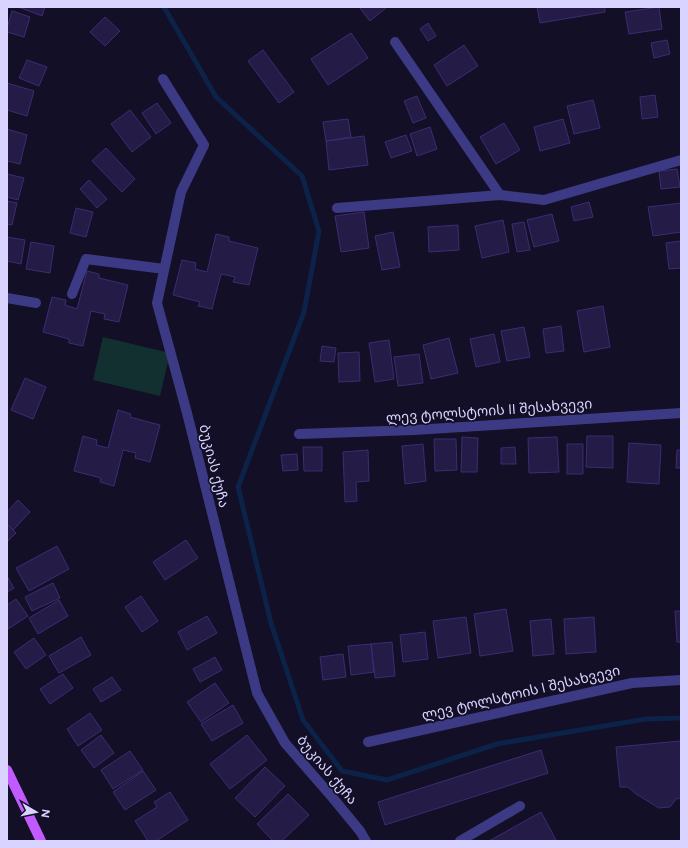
<svg xmlns="http://www.w3.org/2000/svg" width="688" height="848" font-family="Figtree,'Noto Sans Georgian',sans-serif">
  <rect width="100%" height="100%" fill="#130f26"/>
  <!-- green -->
  <path fill="#12302f" d="M103,337l67,16 -10,43 -67,-16z"/>
  <g fill="none" stroke-linecap="round" stroke-linejoin="round">
    <!-- stream -->
    <path stroke="#0c2248" stroke-width="5" d="M164,7l52,90 86,79 17,55 -15,81 -66,175 33,136 32,97 39,51 45,9 110,-36 149,-25 35,-1"/>
  </g>
  <!-- building -->
  <path fill="#241b47" stroke="#3b2d73" d="M18,7h27l-3,9z
    M359,7h28l-17,14z
    M537,7h68v5l-65,11z
    M659,7l3,22 -33,5 -4,-22z
    M12,11l18,6 -6,20 -17,-5v-4z
    M105,17l15,14 -15,15 -15,-14z
    M428,23l8,13 -8,5 -8,-12z
    M351,33l17,25 -40,27 -17,-26z
    M667,40l3,14 -16,4 -3,-15z
    M464,45l14,21 -31,20 -13,-21z
    M263,50l31,42 -15,11 -31,-42z
    M27,60l20,7 -8,19 -20,-8z
    M7,83l27,8 -7,25 -20,-6z
    M655,95l3,22 -16,2 -2,-22z
    M417,96l9,22 -13,5 -9,-22z
    M593,100l7,28 -26,6 -7,-28z
    M157,103l14,20 -15,11 -14,-21z
    M130,110l21,27 -19,15 -21,-28z
    M348,119l3,18 -25,4 -3,-19z
    M563,119l7,24 -30,8 -6,-24z
    M504,123l16,27 -24,14 -16,-27z
    M430,127l7,22 -20,7 -7,-22z
    M7,129l20,6 -7,29 -13,-3z
    M406,135l6,16 -21,7 -6,-16z
    M364,136l4,29 -39,5 -3,-29z
    M106,148l29,31 -13,13 -30,-31z
    M677,169l3,18 -19,2 -2,-18z
    M7,174l17,4 -6,22 -11,-3z
    M89,180l18,19 -10,9 -17,-19z
    M7,201l10,2 -5,22 -5,-1z
    M589,202l4,15 -19,4 -3,-14z
    M681,203v29l-28,4 -5,-29z
    M76,208l17,4 -7,25 -16,-4z
    M364,212l5,36 -28,4 -6,-36z
    M552,214l7,27 -25,6 -7,-27z
    M503,220l6,32 -27,6 -7,-32z
    M524,222l6,28 -13,2 -5,-28z
    M458,225l1,25 -30,2 -1,-25z
    M393,232l7,35 -18,3 -7,-34z
    M216,234l13,3v4l29,7 -9,37 -16,-3 2,-5 -14,-3 -9,35 -14,-3 2,-4 -27,-7 9,-35 14,3 -1,6 12,3z
    M7,237l18,3 -4,24 -14,-3z
    M681,241v27l-12,1 -3,-26z
    M31,242l23,4 -4,27 -24,-4z
    M87,271l12,3v4l29,7 -9,37 -15,-3 1,-5 -14,-3 -8,35 -14,-3v-4l-26,-7 9,-35 14,3 -1,5 12,4z
    M603,306l7,41 -26,5 -7,-41z
    M561,326l3,25 -18,2 -3,-24z
    M524,327l6,30 -23,4 -6,-30z
    M494,334l6,28 -24,5 -6,-28z
    M449,338l9,35 -27,6 -8,-34z
    M389,340l5,39 -19,3 -6,-39z
    M322,346l14,2 -2,14 -14,-1z
    M359,352l1,29 -21,1 -1,-29z
    M419,354l4,29 -25,3 -4,-29z
    M25,378l21,9 -13,32 -22,-9z
    M118,410l13,4 -1,3 30,8 -10,37 -15,-4 1,-5 -13,-3 -9,36 -14,-4 1,-4 -27,-7 9,-35 14,4 -1,5 12,3z
    M587,436h26v32l-27,-1z
    M462,437l16,1 -1,34h-16z
    M557,437l2,35 -30,1 -1,-35z
    M434,439h22l1,31 -22,1z
    M629,443l32,2 -2,39 -32,-2z
    M423,444l3,37 -21,3 -3,-38z
    M567,444h16v30h-16z
    M303,447h19v24h-18z
    M515,447l1,17h-15v-16z
    M368,450l1,31 -13,1 1,19 -12,1 -2,-50z
    M677,450h4v18h-5z
    M297,454l1,16 -15,1 -2,-16z
    M18,500l12,12 -17,18 -6,-6v-12z
    M7,524l9,9 -9,9z
    M186,540l12,18 -33,22 -12,-18z
    M57,546l12,23 -40,22 -13,-23z
    M7,576l7,12 -7,4z
    M53,583l7,15 -28,13 -7,-14z
    M141,596l17,25 -16,11 -17,-25z
    M16,599l12,17 -20,13 -1,-24z
    M59,600l9,16 -30,18 -9,-16z
    M506,609l7,42 -33,5 -6,-42z
    M675,611h6v31h-4z
    M207,616l10,17 -30,17 -9,-18z
    M466,617l5,36 -33,5 -5,-37z
    M594,617l2,35 -30,2 -2,-35z
    M551,619l3,35 -21,2 -3,-35z
    M425,632l3,27 -25,3 -3,-27z
    M81,637l10,18 -32,18 -10,-17z
    M34,638l12,17 -20,14 -12,-17z
    M392,642l3,34 -20,2 -4,-34z
    M371,644l3,28 -23,3 -3,-29z
    M343,654l3,23 -23,3 -3,-23z
    M215,657l7,13 -22,12 -7,-13z
    M63,674l10,14 -23,16 -10,-15z
    M112,677l9,13 -20,12 -8,-13z
    M215,683l14,20 -28,19 -14,-20z
    M233,705l10,18 -31,18 -11,-17z
    M90,713l12,17 -24,16 -11,-17z
    M101,735l13,18 -20,15 -13,-18z
    M247,735l20,25 -37,29 -20,-25z
    M681,741v58l-4,-1 -7,9 -11,1 -23,-14 -8,-7h-8l-4,-40z
    M541,750l7,23 -163,52 -7,-23z
    M130,751l13,19 -30,19 -12,-19z
    M265,767l20,19 -30,31 -20,-19z
    M143,771l13,19 -31,20 -12,-18z
    M170,792l18,28 -32,21h-8l-13,-20 22,-14 -3,-5z
    M288,794l21,21 -27,26h-9l-16,-17z
    M541,812l15,28 -1,1h-66z"/>
  <g fill="none" stroke-linecap="round" stroke-linejoin="round">
    <!-- minor -->
    <path stroke="#3d3a85" stroke-width="10" d="M395,42l105,153
      M163,79l41,66 -23,47 -24,111 30,110 70,280 28,50 47,54 28,34 6,10
      M337,208l163,-13 44,5 137,-40
      M72,294l14,-35 78,10
      M7,298l29,5
      M299,434l115,-4 267,-17
      M368,742l264,-59 49,-3
      M460,841l60,-35"/>
    <!-- major -->
    <path stroke="#c25bff" stroke-width="10" d="M7,770l34,71"/>
  </g>
  <g text-anchor="middle" dominant-baseline="central" stroke-width="3.5" stroke-linejoin="round" paint-order="stroke">
    <!-- street labels -->
    <g font-size="14" fill="#d9d4ff" stroke="#130f26">
      <text transform="translate(489 411) rotate(-4)">ლევ ტოლსტოის II შესახვევი</text>
      <text transform="translate(214 466) rotate(76)">ბუკიას ქუჩა</text>
      <text transform="translate(521 693) rotate(-13)">ლევ ტოლსტოის I შესახვევი</text>
      <text transform="translate(327 770) rotate(50)">ბუკიას ქუჩა</text>
    </g>
  </g>
  <!-- border -->
  <rect width="688" height="848" fill="none" stroke="#d9d4ff" stroke-width="16"/>
  <!-- north arrow -->
  <g transform="translate(36 812) rotate(99)" stroke="#130f26" stroke-width="3" paint-order="stroke">
  <path d="M0-3L7 15L0 10L-7 15Z" fill="#d9d4ff"/>
  <text y="-6" font-size="11" font-weight="bold" text-anchor="middle" fill="#d9d4ff">N</text>
  </g>
</svg>
